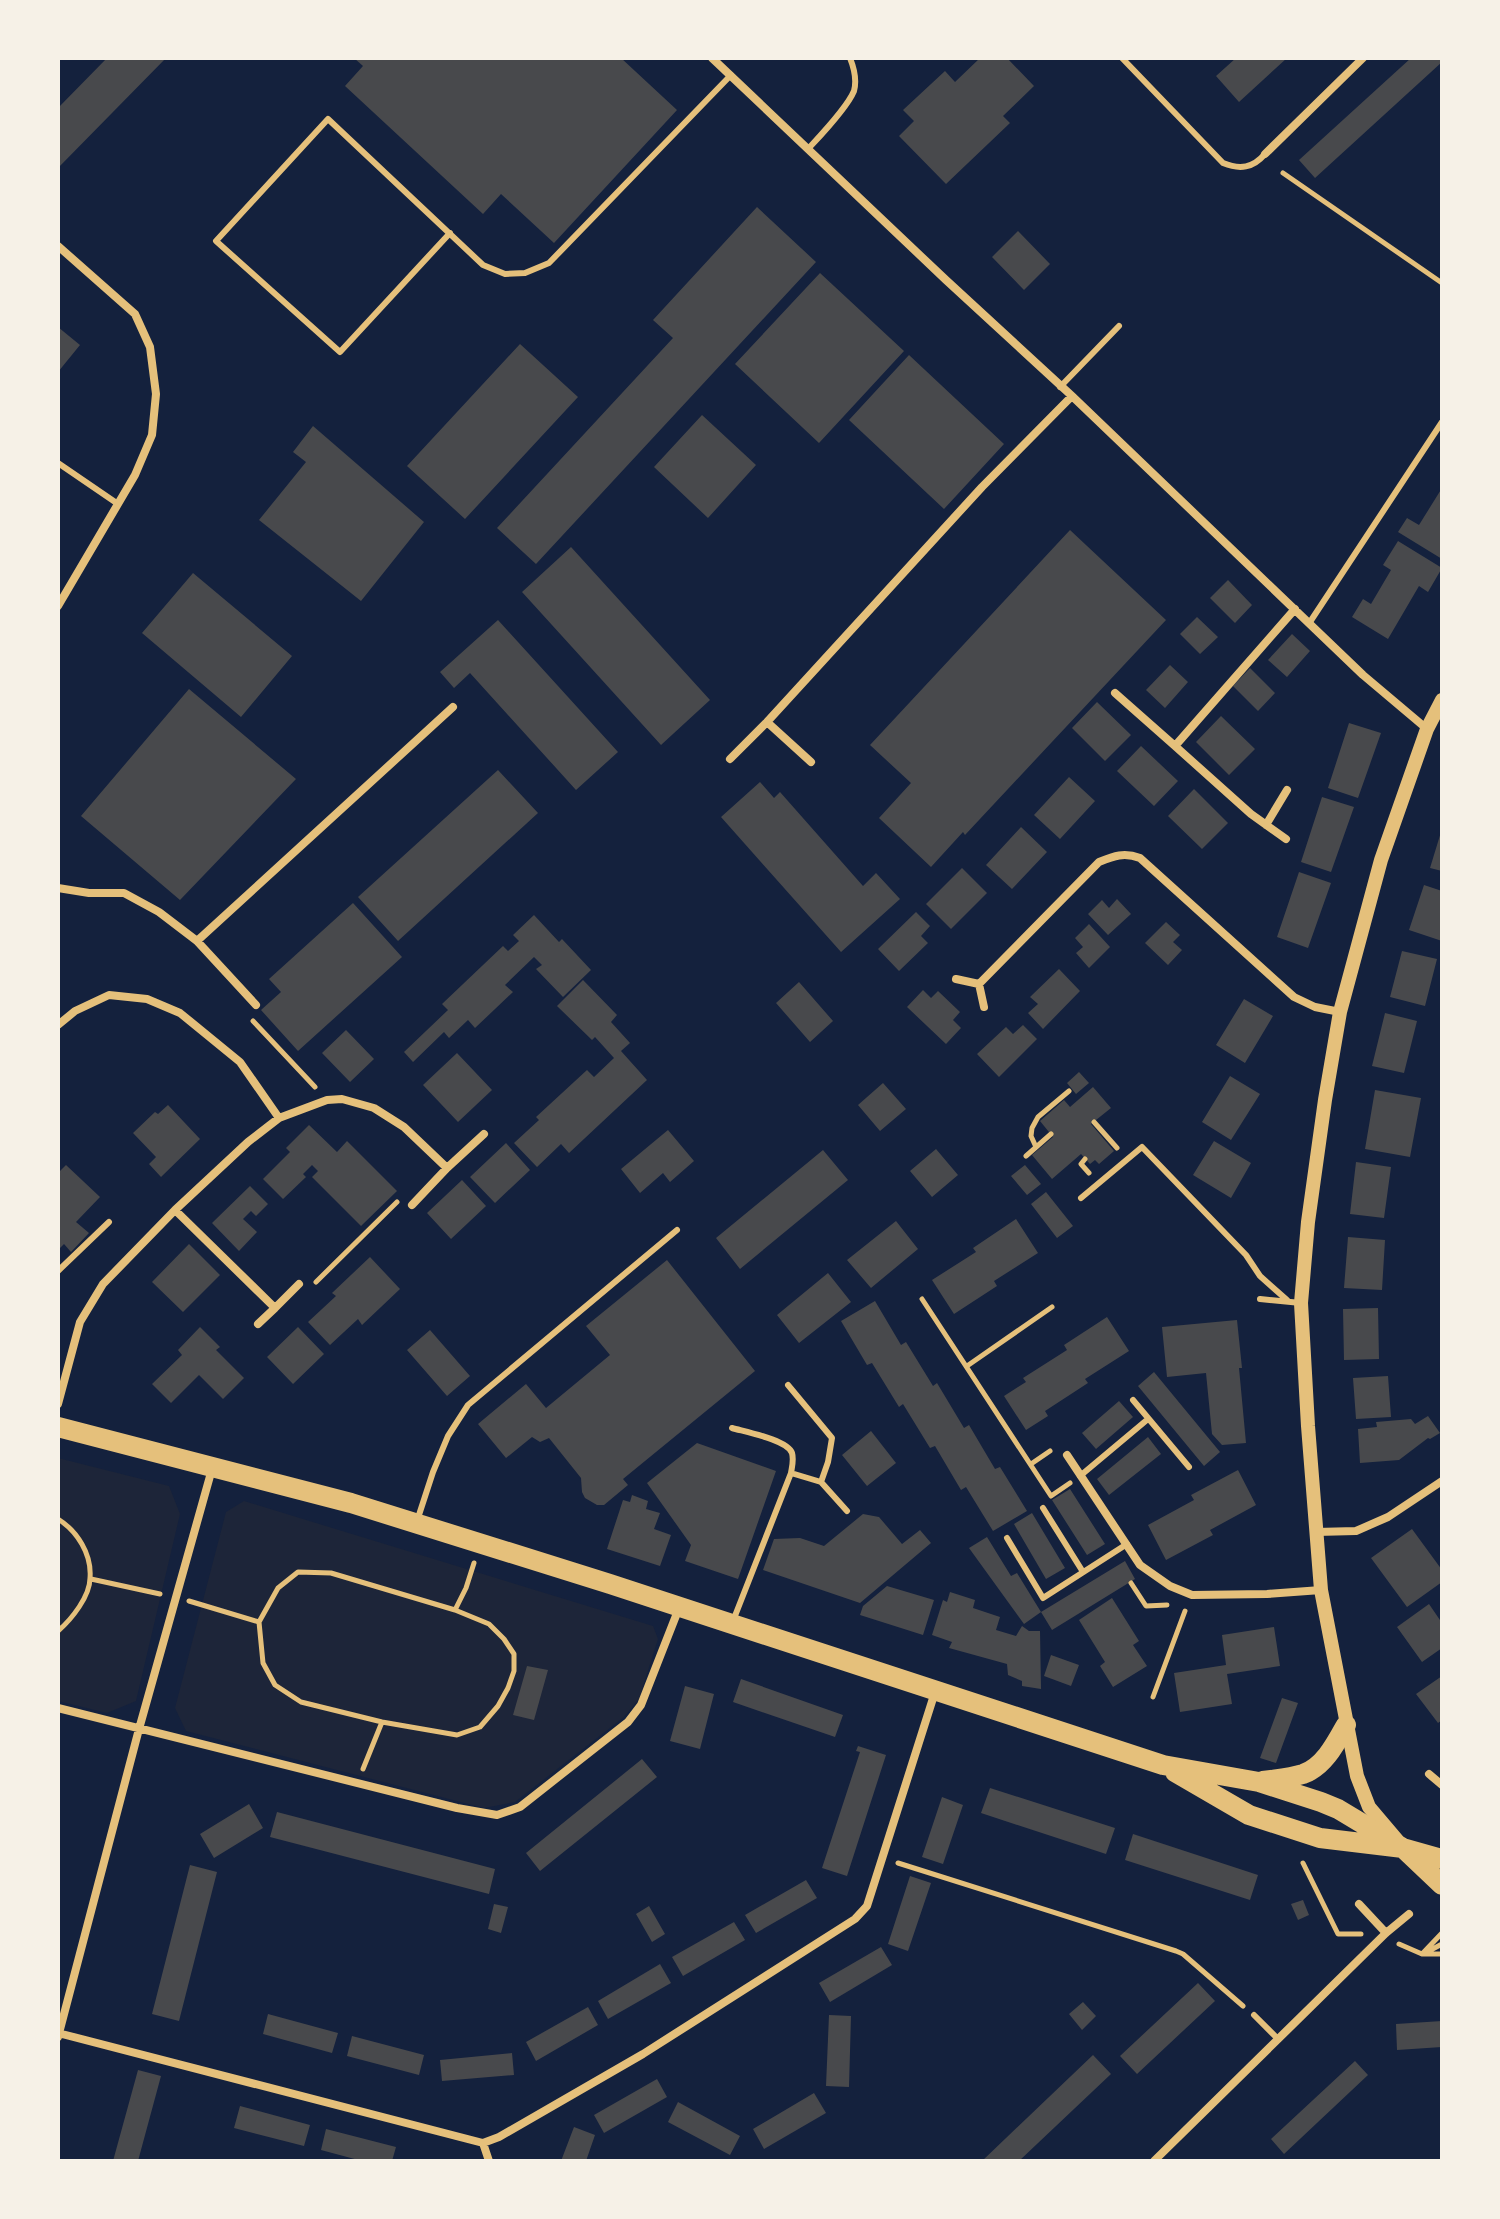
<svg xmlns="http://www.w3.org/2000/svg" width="1500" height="2219" font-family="'DM Sans',sans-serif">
  <rect width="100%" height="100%" fill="#14213d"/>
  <!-- green -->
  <path fill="#1d2539" d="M58,1458l111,28 11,28 -44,187 -29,12 -49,-12z
    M244,1501l409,125 5,13 -19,60 -15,18 -109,85 -31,6 -298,-77 -11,-23 51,-196z"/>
  <!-- building -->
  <path fill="#48494c" d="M107,58h59l-108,110v-60z
    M354,58h267l56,52 -123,133 -53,-49 -18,20 -138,-128 18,-20z
    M980,58h27l27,28 -31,30 7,7 -64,61 -47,-48 15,-15 -11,-11 42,-39 10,11z
    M1236,58h51l-48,44 -23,-26z
    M1411,58h31v4l-127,116 -16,-18z
    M757,207l59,55 -280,302 -39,-36 176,-190 -20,-18z
    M1018,231l32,33 -26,26 -32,-33z
    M820,273l84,78 -85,92 -84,-79z
    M58,327l22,18 -22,27z
    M520,344l58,53 -113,122 -58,-53z
    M909,355l95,89 -60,65 -95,-89z
    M702,415l54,50 -48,53 -54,-51z
    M313,426l111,96 -63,79 -102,-81 47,-58 -13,-10z
    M1442,488v71l-44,-27 9,-14 12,7z
    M1070,530l96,90 -201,215 -2,-3 -32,35 -52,-49 32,-35 -41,-38z
    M1398,541l44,27 -14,24 -9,-6 -31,53 -36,-22 11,-18 8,5 20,-34 -8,-5z
    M571,547l139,153 -49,45 -139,-153z
    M193,573l99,83 -51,61 -99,-84z
    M1228,580l24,25 -17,18 -25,-25z
    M1197,617l21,20 -18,17 -20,-20z
    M498,620l120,132 -42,38 -106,-117 -16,15 -14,-16z
    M1292,634l18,17 -23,26 -19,-17z
    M1170,665l18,17 -23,26 -19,-18z
    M1250,668l25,25 -17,18 -25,-25z
    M189,689l107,90 -116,121 -99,-84z
    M1097,702l34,33 -26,26 -33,-33z
    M1221,716l34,33 -26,26 -33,-33z
    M1349,723l32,10 -23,65 -30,-10z
    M1141,746l37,35 -24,25 -37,-35z
    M498,770l40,43 -140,128 -40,-44z
    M1069,777l26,24 -35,38 -26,-24z
    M760,782l14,16 6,-6 83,94 13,-13 24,26 -59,53 -120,-135z
    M1194,789l34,34 -26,26 -34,-33z
    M1322,797l32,10 -23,65 -30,-10z
    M1021,827l26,25 -35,37 -26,-24z
    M1441,832h1v39l-12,-3z
    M962,868l25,25 -36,36 -25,-25z
    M1299,872l32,11 -23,65 -31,-11z
    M1424,885l18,6v50l-33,-11z
    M1117,899l14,15 -23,21 -20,-21 14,-14 7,8z
    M353,903l49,54 -104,94 -37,-41 20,-18 -12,-13z
    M916,912l14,14 -9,10 7,7 -29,28 -21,-22z
    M534,915l25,27 3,-3 29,31 -28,27 -27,-28 6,-4 -8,-8 -29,28 8,7 -38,36 -7,-8 -19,18 -5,-6 -31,30 -9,-10 44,-42 -6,-6 61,-58 5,5 11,-10 -6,-6z
    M1166,922l14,13 -7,7 9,8 -14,15 -23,-22z
    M1089,924l21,23 -21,21 -13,-15 7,-6 -8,-9z
    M1402,951l35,8 -12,47 -35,-9z
    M1059,969l21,22 -37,38 -15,-16 10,-9 -8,-7z
    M583,980l34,35 -6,7 19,21 -9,8 26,29 -78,73 -8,-9 -24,23 -23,-24 25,-23 -3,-3 51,-47 7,7 20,-19 -19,-21 -3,3 -35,-34z
    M799,982l34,39 -23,21 -34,-39z
    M923,990l8,8 7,-7 22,21 -7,8 8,8 -15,16 -39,-37z
    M1244,999l29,17 -28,47 -29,-18z
    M1385,1013l32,8 -13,52 -32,-7z
    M1023,1025l14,14 -38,38 -22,-23 29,-27 7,7z
    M346,1030l28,29 -24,23 -28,-29z
    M457,1053l35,37 -34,32 -35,-37z
    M1079,1072l10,11 -13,11 -9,-11z
    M1230,1076l30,18 -29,46 -29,-18z
    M883,1083l23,26 -26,22 -22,-26z
    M1093,1087l18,21 -20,16 23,27 -15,13 -4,-4 -5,4 -9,-10 -29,25 -20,-24 21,-18 -13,-16 24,-21 6,7z
    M1375,1090l46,8 -11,59 -45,-8z
    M168,1105l32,34 -39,38 -12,-13 7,-7 -23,-24 22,-21 3,2z
    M309,1125l28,27 10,-11 50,50 -36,35 -49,-49 6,-6 -6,-6 -9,9 3,3 -23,22 -20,-20 27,-27 -4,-4z
    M668,1130l26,31 -24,21 -7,-9 -23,20 -19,-24z
    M1214,1141l37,22 -20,35 -38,-23z
    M506,1143l24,27 -35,33 -25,-26z
    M936,1149l22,26 -26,22 -22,-26z
    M823,1150l25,30 -108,89 -24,-31z
    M1356,1162l35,5 -7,51 -34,-4z
    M66,1165l34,32 -24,25 13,11 -18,19 -7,-8 -6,6v-77z
    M1025,1165l16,19 -14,11 -16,-19z
    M462,1180l24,26 -35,33 -24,-26z
    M250,1186l18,18 -12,12 -5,-5 -8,8 14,13 -18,19 -27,-28z
    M1046,1192l27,34 -16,12 -26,-34z
    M1016,1219l22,34 -44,28 3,5 -43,28 -22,-34 44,-28 -3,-4z
    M896,1221l22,28 -47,39 -24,-28z
    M1348,1237l37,3 -3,50 -38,-2z
    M189,1244l31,31 -37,37 -31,-30z
    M370,1257l30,32 -38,36 -4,-6 -28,26 -22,-23 28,-26 -4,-3z
    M667,1260l88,111 -132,108 5,6 -24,20h-7l-12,-7 -3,-6 -1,-14 -32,-40 -9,4 -8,-5 -26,21 -28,-34 48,-40 20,24 64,-53 -24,-29z
    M828,1273l23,29 -52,41 -22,-28z
    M875,1301l26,44 5,-3 27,44 4,-3 27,45 5,-3 26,44 5,-2 27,44 -34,20 -27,-44 -5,3 -26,-44 -5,2 -27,-44 -4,3 -27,-44 -5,2 -26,-44z
    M1378,1308l1,51 -35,1 -1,-51z
    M1107,1317l22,34 -44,28 3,4 -43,28 3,5 -22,14 -22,-34 22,-14 -3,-4 44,-28 -3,-5z
    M1237,1320l5,48h-3l7,75 -24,2 -10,-11 -6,-61 -39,4 -5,-50z
    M200,1327l20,20 -4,3 28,28 -21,21 -24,-24 -28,28 -19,-19 30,-29 -4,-5z
    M298,1327l26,27 -31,30 -26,-27z
    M430,1330l40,46 -23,20 -40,-46z
    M1154,1372l66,80 -16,14 -66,-80z
    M1388,1376l3,41 -35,2 -3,-41z
    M1119,1401l14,16 -37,32 -14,-16z
    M1428,1416l12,17 -10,6 -2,-1 -29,22 -39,3 -2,-34 19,-2 -1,-5 35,-3 4,5z
    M871,1431l25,32 -29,23 -25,-31z
    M1148,1437l13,17 -52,41 -12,-16z
    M697,1443l79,28 -38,108 -53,-18 6,-16 -44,-62z
    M1238,1470l18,35 -46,25 3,5 -47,25 -18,-35 46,-25 -3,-5z
    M1070,1489l35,55 -18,11 -35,-55z
    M632,1495l16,6 -2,8 14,4 -6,16 17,6 -11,31 -53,-17 16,-49 7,2z
    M1032,1513l33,55 -19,11 -32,-55z
    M863,1514l16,3 23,27 18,-14 11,13 -71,60 -97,-33 11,-31 26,-1 24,8z
    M1412,1529l30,41v12l-35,25 -36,-49z
    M987,1537l24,39 6,-3 24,39 -17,12 -55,-76z
    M1125,1561l10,18 -83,51 -11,-18z
    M887,1586l47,14 -11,35 -63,-20 3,-9z
    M950,1592l25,8 -2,8 27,9 -4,13 20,6 6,-10 7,5h11l1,58 -19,-3v-5l-14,-6 -1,-11 -58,-16 3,-6 -20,-7 11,-35 4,2z
    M1112,1598l27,43 -6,4 14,21 -34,21 -13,-21 5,-4 -26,-42z
    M1429,1604l13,19v25l-20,14 -25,-35z
    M1274,1627l6,39 -53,8 5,30 -52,8 -6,-39 52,-8 -4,-30z
    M1051,1655l28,10 -8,21 -27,-10z
    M527,1666l21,4 -14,50 -21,-5z
    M1442,1676v44l-4,3 -22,-29z
    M741,1679l102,36 -8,22 -102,-35z
    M685,1686l29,8 -14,55 -30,-8z
    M1282,1698l16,5 -22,60 -16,-5z
    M858,1746l28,9 -39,121 -25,-8 38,-116 -4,-1z
    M642,1759l15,18 -117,94 -14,-18z
    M990,1788l125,40 -9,26 -125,-41z
    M942,1797l21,8 -20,59 -21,-7z
    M249,1804l14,24 -49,30 -14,-24z
    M277,1812l218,57 -6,25 -219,-57z
    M1133,1834l125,41 -8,25 -125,-40z
    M190,1865l27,7 -38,149 -27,-7z
    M910,1876l21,7 -23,68 -20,-7z
    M806,1880l11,18 -61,35 -11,-18z
    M1303,1900l6,15 -11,5 -7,-16z
    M494,1904l14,3 -7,26 -13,-4z
    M649,1906l16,28 -13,8 -16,-28z
    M734,1922l11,18 -62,36 -11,-19z
    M881,1947l11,18 -62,37 -11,-19z
    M660,1964l11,19 -63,36 -10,-18z
    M1198,1983l17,18 -78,73 -17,-18z
    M1083,2002l13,14 -14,14 -13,-16z
    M588,2007l10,18 -62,36 -10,-19z
    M268,2014l70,19 -6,20 -69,-19z
    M829,2015l22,1 -2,71 -23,-1z
    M1442,2021v26l-45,3 -1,-26z
    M352,2036l72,19 -5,20 -72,-19z
    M512,2053l2,22 -72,6 -2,-21z
    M1093,2055l18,19 -92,87h-37z
    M1355,2061l13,14 -84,79 -13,-15z
    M138,2070l23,6 -23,85h-25z
    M657,2079l10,18 -63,36 -10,-18z
    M814,2093l12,20 -62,36 -11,-20z
    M678,2102l62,34 -10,19 -62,-33z
    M240,2106l70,19 -6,21 -70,-18z
    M574,2127l21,8 -9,26h-25z
    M326,2129l70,18 -4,14h-30l-41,-11z"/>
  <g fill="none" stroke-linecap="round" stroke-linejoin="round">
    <!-- path -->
    <path stroke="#e5c07b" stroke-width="5" d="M1283,173l159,110
      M253,1021l62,66
      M1094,1122l23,26
      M1036,1147l-5,-11 1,-8 6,-11 31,-26
      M1026,1156l25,-22
      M1085,1159l-4,5 8,9
      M316,1282l81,-80
      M922,1299l129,197 19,-13
      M967,1366l85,-59
      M1031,1464l19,-13
      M58,1519c19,12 34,35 32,59 0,18 -18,41 -32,53
      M298,1572l33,1 124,37 34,14 15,15 10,15v17l-6,17 -10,18 -18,21 -23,8 -75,-13 -81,-20 -26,-17 -12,-22 -4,-41 19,-34z
      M91,1579l69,15
      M1131,1583l15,23 21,-1
      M189,1601l70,21
      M455,1610l11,-22 8,-25
      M1153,1697l32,-86
      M363,1769l19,-47
      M898,1863l278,88 7,3 60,52
      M1303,1863l35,71h23
      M1399,1944l23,10h20
      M1427,1952l15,-8
      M1423,1953l19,-20"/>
    <!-- service -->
    <path stroke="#e5c07b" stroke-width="6" d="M1122,58l101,105c17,7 30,5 42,-9
      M808,149c13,-14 39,-41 46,-58 3,-11 0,-23 -4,-33
      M450,233l-110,119 -124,-111 112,-122 155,146 22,9 20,-1 24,-10 182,-188
      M1060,387l59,-61
      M58,463l60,41
      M1310,622l132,-200
      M1081,1198l61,-51 104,108 14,21 27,24
      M58,1271l51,-49
      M1260,1299l41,4
      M788,1385l44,53 -4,24 -7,20
      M1133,1400l56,67
      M732,1428c14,4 56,12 60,25 2,7 0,14 -1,20l-58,148
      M791,1473l30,9 26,29
      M1080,1476l68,-57
      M1043,1508l40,64
      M417,1521l16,-49 15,-36 20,-31 209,-175
      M1007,1538l36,60 84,-54
      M1254,2015l24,24"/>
    <!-- minor -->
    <path stroke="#e5c07b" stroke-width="8" d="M712,58l234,222 126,116 291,279 64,54
      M1265,154l98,-96
      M58,246l77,68 15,33 6,47 -4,41 -17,40 -77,131
      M1115,693l60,53 120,-137
      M767,722l44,40
      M1175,746l76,68 35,25
      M730,759l37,-37 215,-235 90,-91
      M1266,825l21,-35
      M58,888l31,5h35l35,19 38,29 59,64
      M197,941l256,-234
      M956,979l23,5 120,-122c15,-6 25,-10 41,-4l154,139 21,10 25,5
      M979,984l5,23
      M58,1025l17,-14 34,-16 38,4 33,14 60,49 39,56
      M447,1168l37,-34
      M175,1210l100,98 -17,16
      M275,1308l24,-24
      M58,1404l22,-82 23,-38 72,-74 73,-68 31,-24 48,-18 15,-1 32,9 30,19 43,41 -35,37
      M1067,1455l73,110 30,21 22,9 75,-1 54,-4
      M1316,1532l40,-1 32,-14 54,-36
      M58,1708l399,100 40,7 23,-8 108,-85 13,-17 38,-97
      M1429,1774l13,11
      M1359,1904l27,29
      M58,2033l425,110 16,-6 144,-83 212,-135 12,-13 68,-214
      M58,2037l81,-308 73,-260
      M483,2143l6,18
      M1154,2161l232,-228 23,-19"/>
    <!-- tertiary -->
    <path stroke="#e5c07b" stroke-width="14" d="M1397,1840l-28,-33 -12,-31 -36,-186 -13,-164 -7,-123 7,-81 17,-122 15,-88 41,-152 46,-131 15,-29"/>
    <!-- primary -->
    <path stroke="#e5c07b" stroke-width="20" d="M58,1427l293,76 259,81 553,181 96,17 62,20 17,7 65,39 39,37
      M1175,1772l74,43 71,23 83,10 39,11
      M1263,1781c13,-2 27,-3 40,-7 21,-7 33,-31 43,-49"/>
  </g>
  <!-- border -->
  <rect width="1500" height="2219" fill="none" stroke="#f6f1e7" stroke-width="120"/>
</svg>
